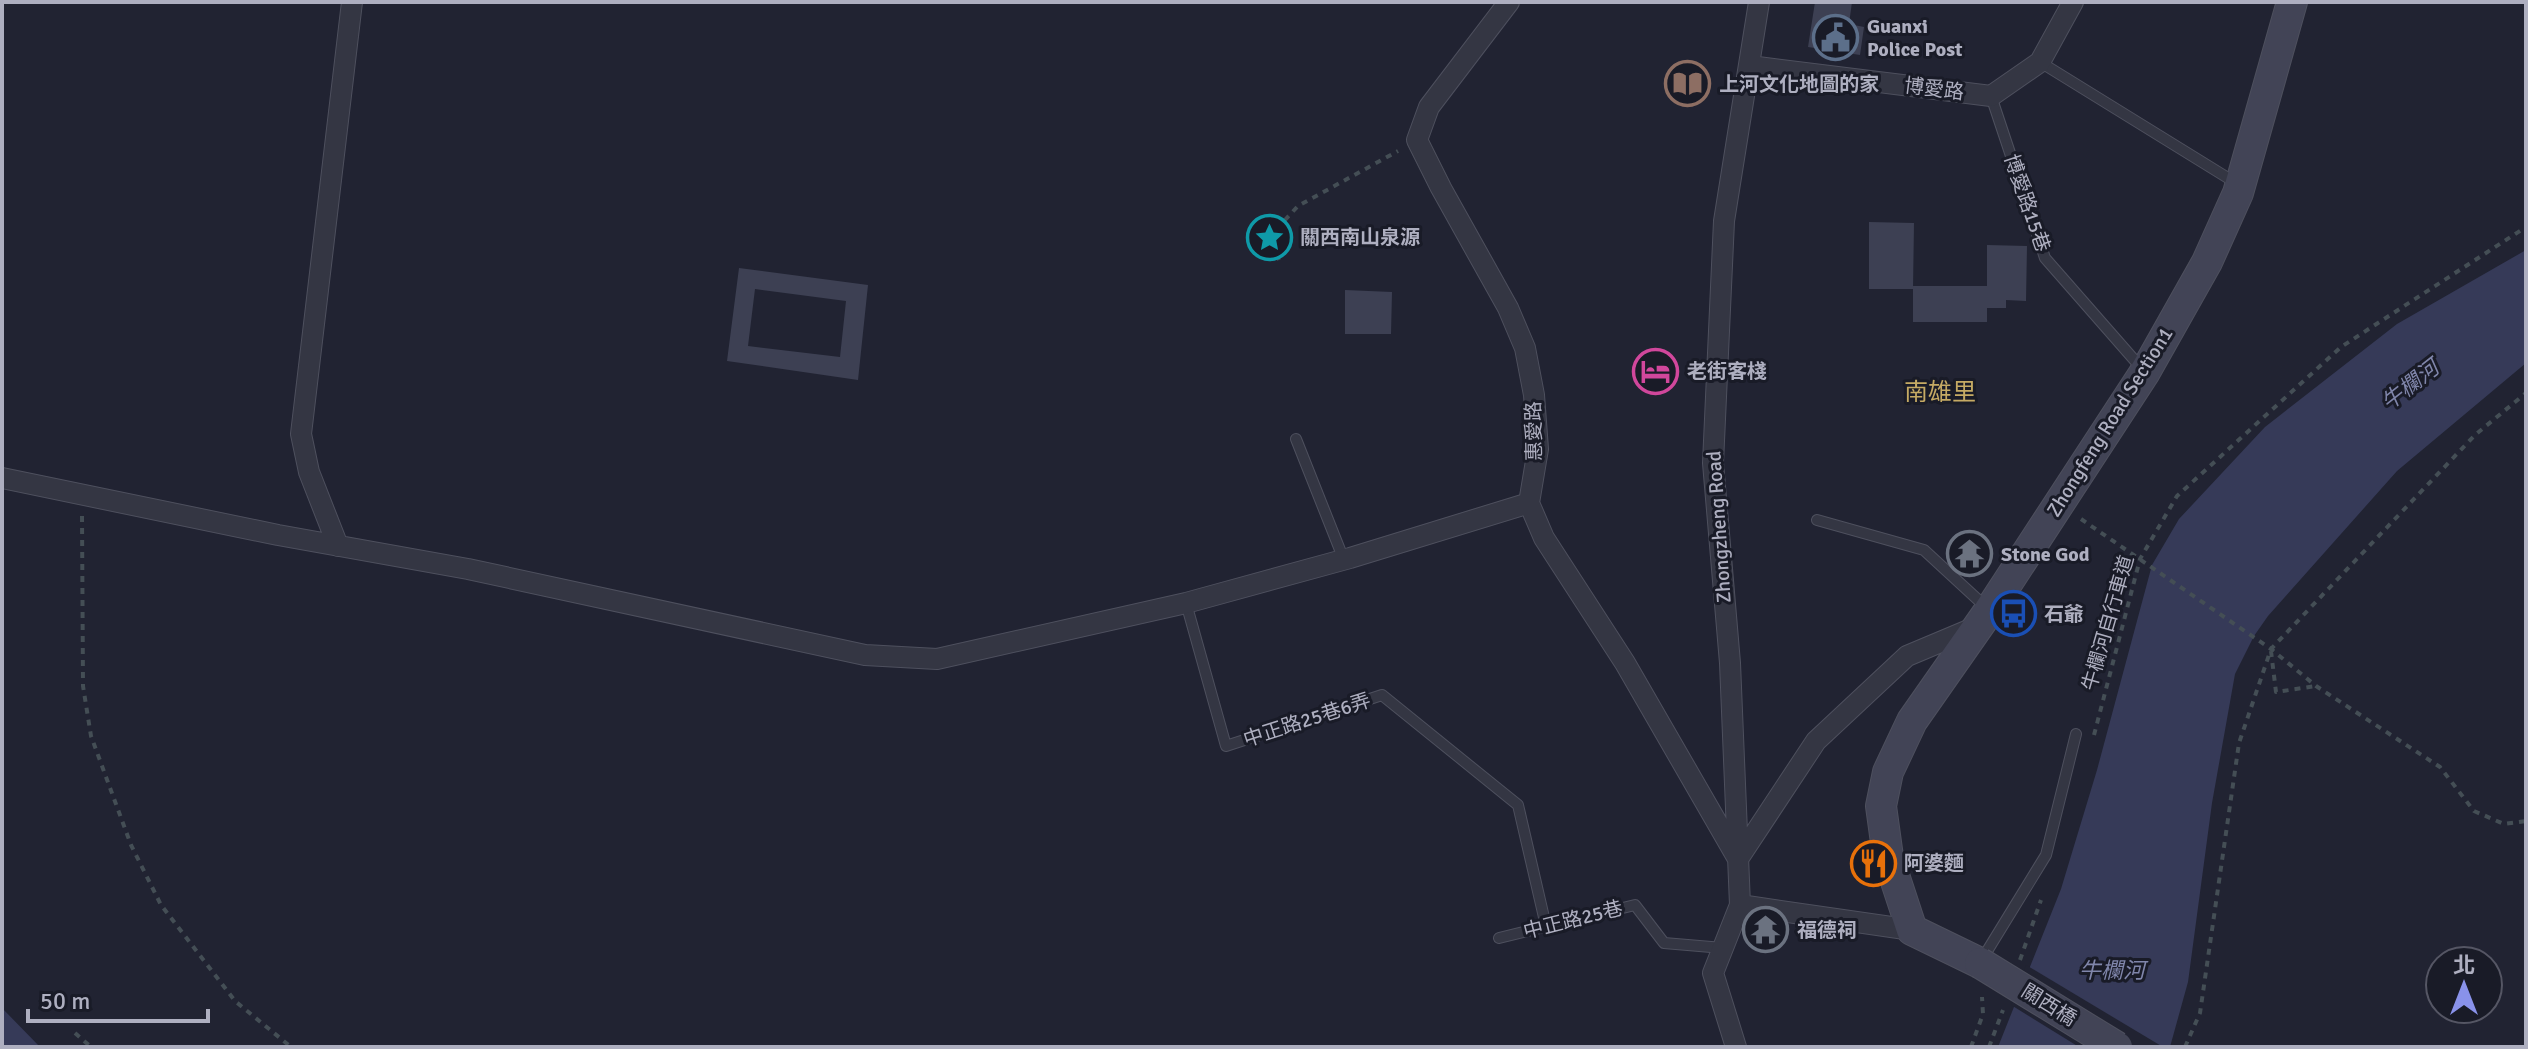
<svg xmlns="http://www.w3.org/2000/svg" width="2528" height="1049" font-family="Signika,'Noto Sans TC',sans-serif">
  <rect width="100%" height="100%" fill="#212332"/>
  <!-- water -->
  <path fill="#363a58" d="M2526,250v113l-129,108 -129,145 -14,20 -19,38 -23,129 -24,179 -18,65h-172l63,-158 36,-119 55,-205 27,-46 86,-92 132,-103z
    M2,1008l38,39h-38z"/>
  <!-- pier -->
  <path fill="#212332" d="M2026,965l137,82h-84l-68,-42z"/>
  <!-- building -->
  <path fill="#3d4053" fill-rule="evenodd" d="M1815,2h37l-3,22 15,3 -4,28 -52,-8z
    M1869,222l45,1 -1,66h-44z
    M1987,245l40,1 -1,55 -20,-1v8h-19v14h-74v-36h74z
    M739,268l129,17 -10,95 -131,-19zM755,289l91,12 -6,56 -92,-11z
    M1345,290l47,2 -1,42h-46z"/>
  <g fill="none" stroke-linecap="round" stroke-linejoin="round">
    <defs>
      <path id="lane" d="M2040,62l196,121
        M1991,96l54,162 99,113
        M1296,439l48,121
        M1817,520l107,30 64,59
        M1186,603l40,143 156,-51 136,110 28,121
        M1499,938l136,-33 29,38 59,5
        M1981,961l65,-106 30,-121"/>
      <path id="street" d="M1509,2l-80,105 -12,33 24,48 67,120 17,40 9,47 4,54 -9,54 15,35 81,125 113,196 78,-118 91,-85 69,-29
        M1750,66l241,30 49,-34 33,-60
        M2,478l276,57 190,34 397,86 72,4 249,-56 164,-45 179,-55
        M338,546l-29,-74 -8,-38 51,-432
        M1740,905l172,25
        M1736,1047l-23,-74 27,-68 -10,-242 -17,-200 11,-242 35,-219"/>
      <path id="secondary" d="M1980,963l-68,-33 -24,-73 -7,-51 7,-34 24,-51 77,-110 156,-239 62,-110 31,-69 54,-191"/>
    </defs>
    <!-- lane casing -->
    <use href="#lane" stroke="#4e505e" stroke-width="12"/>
    <!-- street casing -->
    <use href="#street" stroke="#4e505e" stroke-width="22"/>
    <!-- secondary casing -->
    <use href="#secondary" stroke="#4e505e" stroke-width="32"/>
    <!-- path -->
    <path stroke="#444e55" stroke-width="4" stroke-dasharray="6 6" stroke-linecap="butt" d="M1279,260l-10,-23 29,-31 100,-55
      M82,516l1,170 8,50 40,109 30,60 74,96 56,46
      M2081,519l190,130 45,37 124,81 34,44 30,13 22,-3
      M2271,651l5,41 40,-6
      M2094,735l46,-176 37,-63 164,-149 185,-120
      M2020,960l21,-60
      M75,1033l16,14
      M1971,1047l12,-33 -1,-17
      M1989,1047l14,-37
      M2185,1047l15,-34 39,-270 32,-94 204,-214 51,-42"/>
    <!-- lane -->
    <use href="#lane" stroke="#343643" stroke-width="10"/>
    <!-- street -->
    <use href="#street" stroke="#343643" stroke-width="20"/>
    <!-- secondary -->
    <use href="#secondary" stroke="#424456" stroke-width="30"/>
    <defs>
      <path id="secondary-bridge" d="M1980,963l137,84"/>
    </defs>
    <!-- secondary-bridge casing -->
    <use href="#secondary-bridge" stroke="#4e505e" stroke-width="32" stroke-linecap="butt"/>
    <!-- secondary-bridge -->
    <use href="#secondary-bridge" stroke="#424456" stroke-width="30"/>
  </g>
  <!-- icons -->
  <defs>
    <symbol id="civic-ring" viewBox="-11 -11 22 22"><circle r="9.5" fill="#191b27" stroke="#5c6f8a" stroke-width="1.5"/><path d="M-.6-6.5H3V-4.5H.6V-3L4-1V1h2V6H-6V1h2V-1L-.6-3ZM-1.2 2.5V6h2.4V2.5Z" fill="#5c6f8a"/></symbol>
    <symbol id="library-ring" viewBox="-11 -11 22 22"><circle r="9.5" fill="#191b27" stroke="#8d6e63" stroke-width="1.5"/><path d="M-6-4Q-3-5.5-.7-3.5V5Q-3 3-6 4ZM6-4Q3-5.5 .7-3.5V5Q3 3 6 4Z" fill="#8d6e63"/></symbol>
    <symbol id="sight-ring" viewBox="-11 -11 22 22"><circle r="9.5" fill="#191b27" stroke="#0f9aa8" stroke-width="1.5"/><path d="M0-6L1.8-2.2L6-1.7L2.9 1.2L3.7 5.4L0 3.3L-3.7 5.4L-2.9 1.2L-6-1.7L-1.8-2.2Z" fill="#0f9aa8"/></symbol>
    <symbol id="hotel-ring" viewBox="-11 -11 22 22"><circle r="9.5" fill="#191b27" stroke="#d1479c" stroke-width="1.5"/><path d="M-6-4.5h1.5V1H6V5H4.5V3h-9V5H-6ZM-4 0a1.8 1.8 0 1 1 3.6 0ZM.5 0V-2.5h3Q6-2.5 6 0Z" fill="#d1479c"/></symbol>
    <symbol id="temple-ring" viewBox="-11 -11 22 22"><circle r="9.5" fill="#191b27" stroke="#6b7280" stroke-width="1.5"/><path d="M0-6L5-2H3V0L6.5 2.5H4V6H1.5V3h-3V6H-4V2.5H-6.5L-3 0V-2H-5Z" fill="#6b7280"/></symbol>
    <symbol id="bus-ring" viewBox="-11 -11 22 22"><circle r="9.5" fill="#191b27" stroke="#1a4fb4" stroke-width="1.5"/><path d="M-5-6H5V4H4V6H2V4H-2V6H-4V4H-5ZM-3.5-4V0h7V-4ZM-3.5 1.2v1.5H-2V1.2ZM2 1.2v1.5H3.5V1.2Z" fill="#1a4fb4"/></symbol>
    <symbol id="restaurant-ring" viewBox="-11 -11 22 22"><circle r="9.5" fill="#191b27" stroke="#e8710a" stroke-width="1.5"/><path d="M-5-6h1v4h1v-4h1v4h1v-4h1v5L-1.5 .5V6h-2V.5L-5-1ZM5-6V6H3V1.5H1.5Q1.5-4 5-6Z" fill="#e8710a"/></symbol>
  </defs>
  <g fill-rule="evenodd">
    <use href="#civic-ring" x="1810" y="12" width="51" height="51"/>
    <use href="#library-ring" x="1662" y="58" width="51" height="51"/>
    <use href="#sight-ring" x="1244" y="212" width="51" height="51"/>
    <use href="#hotel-ring" x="1630" y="346" width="51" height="51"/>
    <use href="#temple-ring" x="1944" y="528" width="51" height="51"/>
    <use href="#bus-ring" x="1988" y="588" width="51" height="51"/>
    <use href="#restaurant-ring" x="1848" y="838" width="51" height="51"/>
    <use href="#temple-ring" x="1740" y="904" width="51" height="51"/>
  </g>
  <g text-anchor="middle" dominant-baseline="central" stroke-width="6" stroke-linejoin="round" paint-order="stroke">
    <!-- poi labels -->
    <g font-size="20" font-weight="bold" fill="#aeafc0" stroke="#191b27" text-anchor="start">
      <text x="1867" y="26">Guanxi<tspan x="1867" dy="23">Police Post</tspan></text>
      <text x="1719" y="84">上河文化地圖的家</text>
      <text x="1300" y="237">關西南山泉源</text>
      <text x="1687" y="371">老街客棧</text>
      <text x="2001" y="554">Stone God</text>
      <text x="2044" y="614">石爺</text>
      <text x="1904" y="863">阿婆麵</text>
      <text x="1797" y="930">福德祠</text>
    </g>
    <!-- street labels -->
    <g font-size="20" fill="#aeafc0" stroke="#191b27">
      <text transform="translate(1934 89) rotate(7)">博愛路</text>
      <text transform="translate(2027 203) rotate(71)">博愛路15巷</text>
      <text transform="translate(2110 422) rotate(-58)">Zhongfeng Road Section1</text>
      <text transform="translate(1534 431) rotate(-91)">惠愛路</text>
      <text transform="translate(1719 527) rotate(-94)">Zhongzheng Road</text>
      <text transform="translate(2108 623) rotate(-74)">牛欄河自行車道</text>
      <text transform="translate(1307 720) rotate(-18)">中正路25巷6弄</text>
      <text transform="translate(1573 920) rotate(-14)">中正路25巷</text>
      <text transform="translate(2049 1005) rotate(32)">關西橋</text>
    </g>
    <!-- water labels -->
    <g font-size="22" font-style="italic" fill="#8086ab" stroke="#191b27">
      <text transform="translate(2410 385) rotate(-38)">牛欄河</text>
      <text x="2112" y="970">牛欄河</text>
    </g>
    <!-- quarter labels -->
    <g font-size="24" fill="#c5aa64" stroke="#191b27">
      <text x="1940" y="392">南雄里</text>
    </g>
  </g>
  <!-- border -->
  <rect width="2528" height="1049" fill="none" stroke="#aeafc0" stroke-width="8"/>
  <!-- north arrow -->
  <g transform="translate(2464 985)"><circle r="38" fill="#191b27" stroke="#555664" stroke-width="2"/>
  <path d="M0-6L14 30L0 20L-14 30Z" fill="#8992ea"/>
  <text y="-12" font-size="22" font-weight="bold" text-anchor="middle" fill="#aeafc0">北</text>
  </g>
  <!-- scale -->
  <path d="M28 1009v12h180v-12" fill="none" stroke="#aeafc0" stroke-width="4"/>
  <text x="40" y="1009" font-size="24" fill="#aeafc0" stroke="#191b27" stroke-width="6" paint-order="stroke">50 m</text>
</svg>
